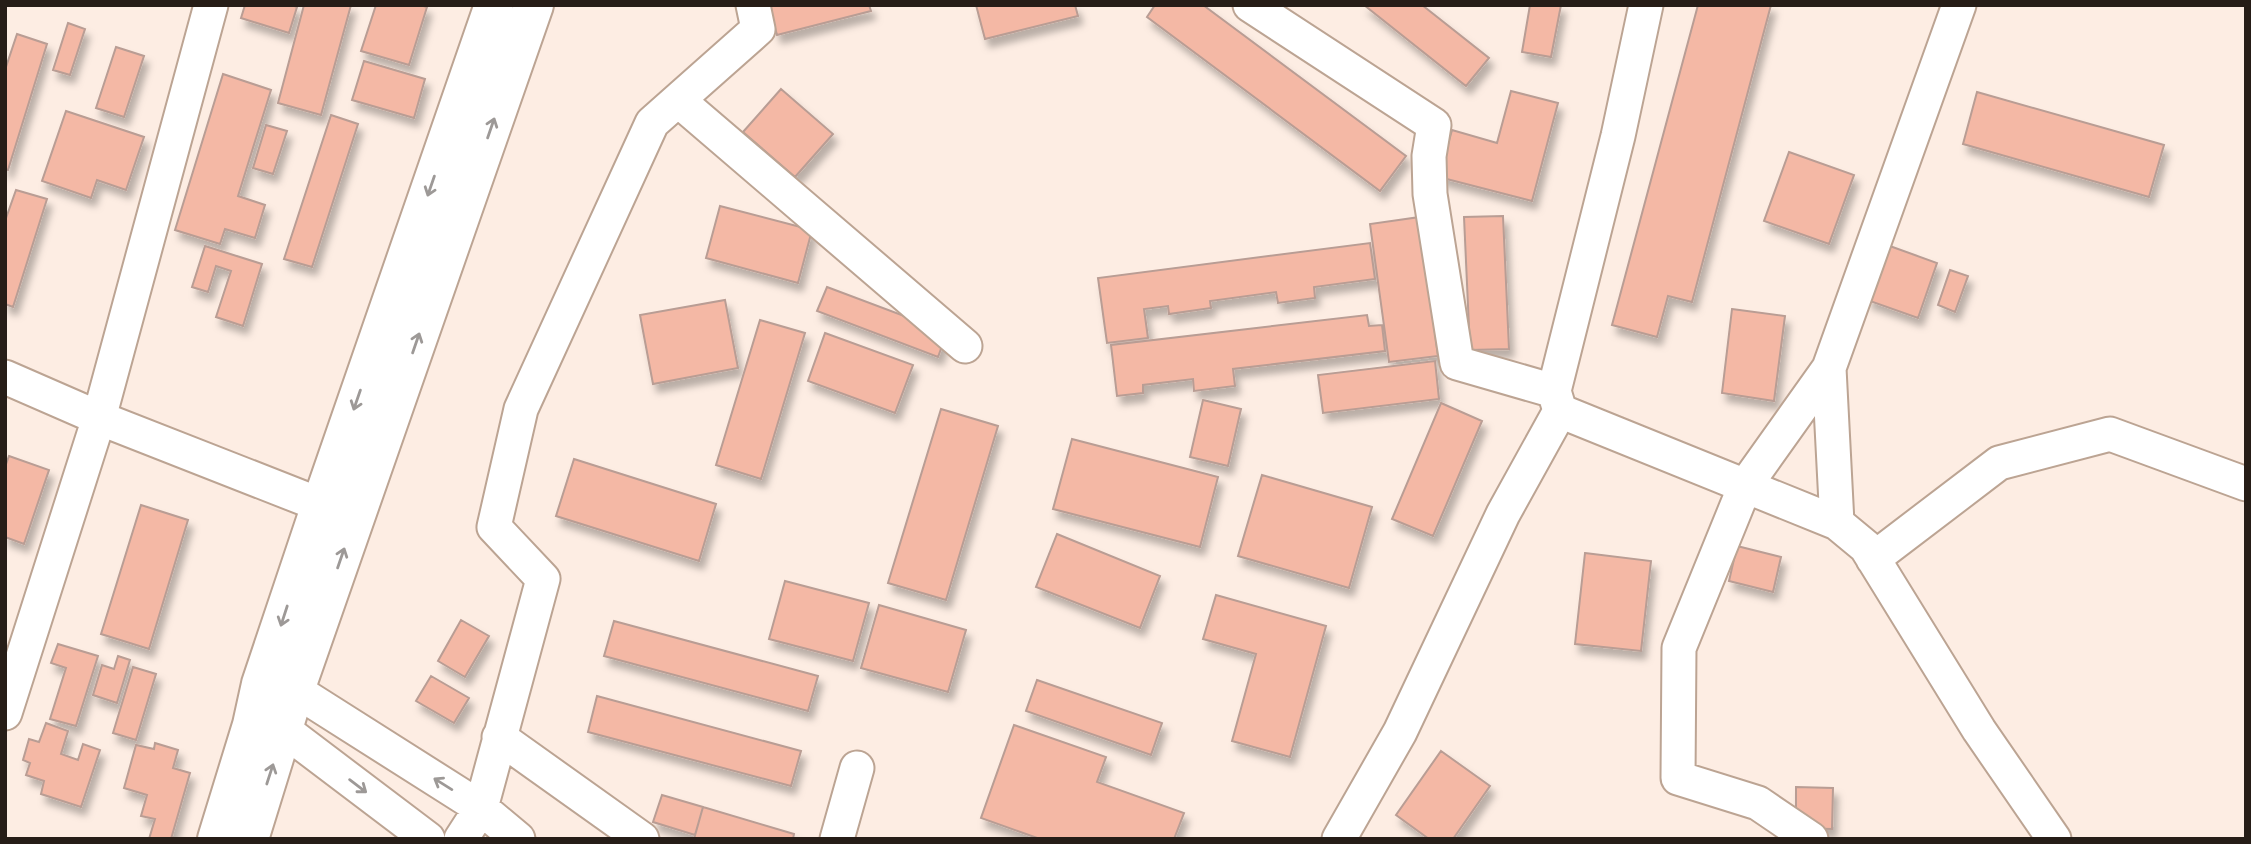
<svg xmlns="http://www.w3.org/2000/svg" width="2251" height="844" font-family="'Asap Condensed',sans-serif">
  <defs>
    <filter id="shadow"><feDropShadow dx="4.5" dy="8" stdDeviation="3.5" flood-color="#0004"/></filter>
  </defs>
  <rect width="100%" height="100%" fill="#fdede3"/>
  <!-- building -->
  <path fill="#f4b8a5" stroke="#b99d94" stroke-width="2" filter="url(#shadow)" d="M245,5h47l5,2 -8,26 -48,-15z
    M304,5h47l-30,110 -43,-12z
    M376,5h44l7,2 -18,58 -48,-14z
    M769,5h100l2,6 -94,24z
    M976,5h99l3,11 -93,23z
    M1155,5h48l203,151 -26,35 -233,-174z
    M1364,5h58l67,53 -23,28z
    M1530,5h31l-10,52 -29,-5z
    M1698,5h73l-79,297 -24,-6 -11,41 -45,-12z
    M68,23l17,6 -15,46 -17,-5z
    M17,34l30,10 -39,126 -3,-1v-99z
    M116,47l28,9 -20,61 -28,-9z
    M364,61l61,18 -11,39 -62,-18z
    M223,74l48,16 -33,106 27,9 -10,33 -30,-9 -5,15 -45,-14z
    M781,89l52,45 -38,43 -52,-45z
    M1511,91l47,12 -26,98 -93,-24 13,-47 45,13z
    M1977,92l187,53 -15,52 -186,-53z
    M66,111l78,26 -18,53 -29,-10 -6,18 -49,-17z
    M331,115l27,9 -46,143 -28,-8z
    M266,125l21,6 -14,43 -20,-6z
    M1789,152l65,23 -25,69 -65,-23z
    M16,190l31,9 -34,108 -8,-3v-83z
    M720,206l92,24 -14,53 -92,-25z
    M1503,216l6,133 -39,1 -6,-133z
    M1420,217l18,139 -49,6 -19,-138z
    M1370,243l5,36 -61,8 1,11 -37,5 -2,-11 -66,9 1,7 -42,6 -1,-8 -24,3 4,29 -41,5 -9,-65z
    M1887,245l50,18 -19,55 -51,-18z
    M205,246l57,18 -19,62 -27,-9 15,-46 -15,-5 -8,26 -16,-5z
    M1950,270l18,6 -13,36 -17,-7z
    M827,287l120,45 -9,25 -121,-46z
    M725,300l13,68 -85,16 -13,-69z
    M1732,309l53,7 -11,85 -52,-8z
    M1367,315l2,11 13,-1 3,26 -152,18 2,17 -41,5 -1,-12 -50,6v8l-26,3 -6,-51z
    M760,320l45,13 -44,146 -45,-14z
    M825,333l88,32 -18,48 -87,-32z
    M1435,361l4,38 -116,14 -5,-38z
    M1203,400l38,9 -13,57 -38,-9z
    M1441,403l41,18 -49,115 -41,-17z
    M941,409l57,17 -52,174 -58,-17z
    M1072,439l146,38 -18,70 -147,-38z
    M9,456l40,14 -25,74 -19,-7v-70z
    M574,459l142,45 -17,57 -143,-45z
    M1262,475l110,32 -23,81 -111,-32z
    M141,505l47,15 -39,129 -48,-15z
    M1057,534l103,42 -20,52 -104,-41z
    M1737,546l44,11 -8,35 -44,-11z
    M1585,553l66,8 -10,90 -66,-7z
    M785,581l84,22 -16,58 -84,-22z
    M1216,595l110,31 -36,131 -58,-16 24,-87 -53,-15z
    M879,605l87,25 -18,62 -87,-24z
    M461,620l28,16 -24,41 -27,-16z
    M614,621l204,55 -10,35 -204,-55z
    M58,644l40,12 -22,70 -26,-7 16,-51 -15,-5z
    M118,656l12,4 -13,43 -24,-8 9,-30 12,4z
    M133,667l23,7 -20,66 -23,-7z
    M431,676l38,22 -15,25 -38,-22z
    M1037,680l125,43 -11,32 -125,-44z
    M597,696l204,55 -10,35 -203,-54z
    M46,723l22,8 -7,23 17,6 5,-16 17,6 -19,57 -40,-13 3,-13 -18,-6 4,-12 -7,-3 6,-21 10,3z
    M1014,725l92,32 -9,25 87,31 -10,26h-134l-59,-21z
    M155,743l23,7 -5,18 17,5 -19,66h-22l6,-20 -14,-3 6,-21 -23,-7 12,-43 18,4z
    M1441,751l49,35 -37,53h-24l-33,-24z
    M1796,787l37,1 -1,41 -36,-1z
    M662,795l41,12 -8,28 -42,-13z
    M703,807l91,27 -1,5h-99z"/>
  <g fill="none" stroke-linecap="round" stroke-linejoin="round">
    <defs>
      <path id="minor" d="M1250,5l184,120 -5,31 1,38 27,169 97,28
        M678,100l287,246
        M5,377l94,41 222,87
        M1560,411l277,112 29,24 113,183 75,109
        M1837,523l-8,-155 130,-363
        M1873,559l126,-96 111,-29 136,50
        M271,686l24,4 186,118 37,31
        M5,713l94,-295 112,-413
        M257,726l27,4 144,109
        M499,737l143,102
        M461,839l20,-31 62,-229 -49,-52 27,-118 131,-286 106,-94 -5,-24
        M837,839l20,-71
        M1339,839l61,-107 103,-218 57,-103 -6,-20 64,-255 28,-131
        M1811,839l-53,-36 -80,-25 1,-130 66,-162 84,-118"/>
      <path id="secondary" d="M217,839l35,-114 9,-41 60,-179 173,-500
        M249,839l46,-149 239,-685"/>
    </defs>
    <!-- minor casing -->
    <use href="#minor" stroke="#bca493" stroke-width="37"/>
    <!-- secondary casing -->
    <use href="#secondary" stroke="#bca493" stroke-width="42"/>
    <!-- minor -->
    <use href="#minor" stroke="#fff" stroke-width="33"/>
    <!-- secondary -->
    <use href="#secondary" stroke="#fff" stroke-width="38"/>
  </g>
  <!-- one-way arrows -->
  <defs><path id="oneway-shaft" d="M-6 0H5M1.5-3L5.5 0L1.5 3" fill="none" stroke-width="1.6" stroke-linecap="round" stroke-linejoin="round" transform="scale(1.75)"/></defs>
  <g stroke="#9d9997">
    <use href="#oneway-shaft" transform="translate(491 128) rotate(-71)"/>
    <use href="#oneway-shaft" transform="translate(431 186) rotate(109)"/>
    <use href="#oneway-shaft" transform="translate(416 343) rotate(-71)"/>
    <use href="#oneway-shaft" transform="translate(357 400) rotate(109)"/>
    <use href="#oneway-shaft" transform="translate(341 558) rotate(-71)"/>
    <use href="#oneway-shaft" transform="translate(284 616) rotate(108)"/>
    <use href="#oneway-shaft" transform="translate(270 774) rotate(-72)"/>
    <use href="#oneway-shaft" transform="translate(443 784) rotate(-148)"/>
    <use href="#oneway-shaft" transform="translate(358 786) rotate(37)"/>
  </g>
  <!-- border -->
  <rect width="2251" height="844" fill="none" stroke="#261d17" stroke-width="14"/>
</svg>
